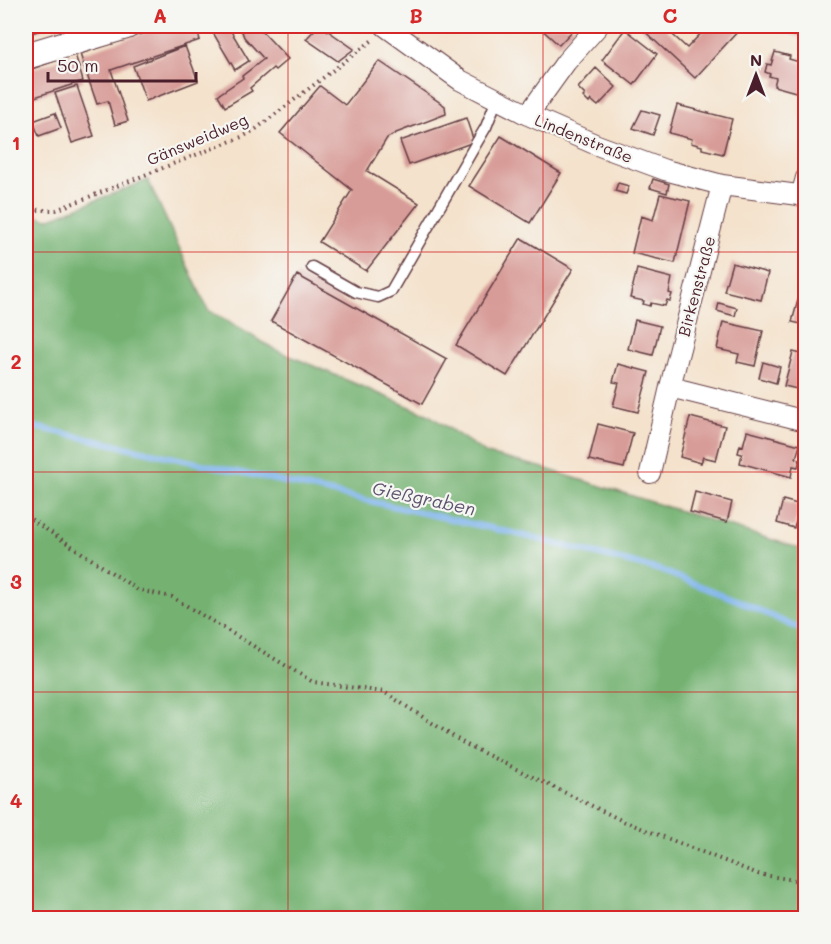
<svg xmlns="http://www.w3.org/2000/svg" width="831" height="944" font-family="Mali,sans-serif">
  <rect width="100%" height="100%" fill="#f6f6f2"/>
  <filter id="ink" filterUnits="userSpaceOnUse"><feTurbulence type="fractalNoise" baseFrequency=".0167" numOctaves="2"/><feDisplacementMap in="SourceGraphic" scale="12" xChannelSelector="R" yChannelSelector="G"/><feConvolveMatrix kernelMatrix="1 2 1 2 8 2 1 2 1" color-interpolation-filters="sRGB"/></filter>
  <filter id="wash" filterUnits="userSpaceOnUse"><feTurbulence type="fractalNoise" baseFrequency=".008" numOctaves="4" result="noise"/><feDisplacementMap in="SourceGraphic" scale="24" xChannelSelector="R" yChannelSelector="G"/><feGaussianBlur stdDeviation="1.35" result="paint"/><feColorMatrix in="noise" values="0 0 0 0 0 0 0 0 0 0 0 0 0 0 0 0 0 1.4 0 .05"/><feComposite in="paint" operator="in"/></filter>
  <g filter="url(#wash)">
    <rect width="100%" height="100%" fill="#f4e2cc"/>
    <!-- forest -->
    <path fill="#74b272" stroke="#5f684e" stroke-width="1.5" d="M148,180l60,130 68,40 153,65 58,39 53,13 265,83v368h-779v-705l22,6z"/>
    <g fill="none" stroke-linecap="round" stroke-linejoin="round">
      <!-- stream -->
      <path stroke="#7fb4ed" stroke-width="6" d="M26,425l487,108 147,37 79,31 67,31"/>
    </g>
    <g id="blocks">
      <!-- building -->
      <path fill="#d89c98" d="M26,26h26l-26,9z
        M165,26h31l4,14 -89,30 17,51 -13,4 -7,-24 -11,3 -17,-50z
        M209,26h27l-7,2 20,33 -14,9z
        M240,26h26l-7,2 29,31 -13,11 -2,-2 -23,20 2,3 -27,16 -7,-12 25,-17 -1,-2 22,-17 -20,-22z
        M318,26h3l33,23 -16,12 -32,-22z
        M538,26h34l3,2 -16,17z
        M639,26h24l24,22 21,-22h26l5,4 -44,48z
        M776,26h30v13l-31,-9z
        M625,29l32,25 -23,31 -32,-25z
        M185,46l13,35 -52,20 -13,-35z
        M775,52l15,4 -1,3 17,5v20l-3,10 -29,-8 2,-8 -7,-2 1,-2 -5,-2 2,-8 4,1z
        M75,54l8,27 -57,19v-29z
        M379,61l66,45 1,8 -50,19 -9,5 -20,33 52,32 -53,68 -47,-29 33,-52 -72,-57 40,-47 25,19z
        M596,68l20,19 -18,19 -7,-6 -2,3 -6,-6 2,-2 -7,-7z
        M77,86l17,50 -22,7 -17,-50z
        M677,105l55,14 -9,35 -21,-5v-3l-11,-3 1,-4 -23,-6z
        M642,110l18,5 -7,20 -20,-7z
        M55,113l6,15 -22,8 -6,-15z
        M466,118l8,24 -65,23 -9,-24z
        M30,124l4,12 -8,2v-13z
        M501,136l60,37 -31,50 -61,-37z
        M653,179l16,5 -2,9 -17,-5z
        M618,183l11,3 -3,8 -11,-3z
        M660,194l30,7 -15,62 -43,-10 9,-37 12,4z
        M521,238l52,31 -66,107 -51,-31z
        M732,263l36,10 -7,27 -37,-9z
        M637,269l35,9 -3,15 3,1 -2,7 -3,-1 -2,6 -14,-3 -1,3 -7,-2 1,-3 -14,-3z
        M297,275l150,84 -25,45 -151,-83z
        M798,300l8,2v23l-14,-3z
        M719,303l18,5 -2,8 -18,-5z
        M635,320l25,6 -7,29 -25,-6z
        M723,322l40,9 -8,35 -18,-4 2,-8 -22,-5z
        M793,352l13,3v36l-22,-5z
        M763,362l17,5 -4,16 -17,-5z
        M618,364l31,8 -11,40 -25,-6 6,-23 -6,-1z
        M690,417l35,9 -9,34 -13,-3 -2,6 -21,-6z
        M598,424l35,9 -9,35 -35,-8z
        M747,431l53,14 -4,13 4,1 -2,8 -5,-1 -2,11 -51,-14 2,-9 -4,-1 2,-8 3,1z
        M695,492l37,10 -5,20 -37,-10z
        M783,500l18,5 -7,23 -17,-5z"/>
    </g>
  </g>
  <g filter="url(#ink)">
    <use href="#blocks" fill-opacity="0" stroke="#643c43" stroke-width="1.5"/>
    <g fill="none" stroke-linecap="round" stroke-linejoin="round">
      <defs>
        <path id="service" d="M312,267l44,25 22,5 13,-6 86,-149 9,-15 11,-28"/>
        <path id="minor" d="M385,26l75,54 68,35 69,30 68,25 57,15 84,11
          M528,115l38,-53 32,-36
          M801,196l5,-18
          M670,387l136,34
          M650,473l20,-86 52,-202"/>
        <path id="tertiary" d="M26,56l100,-30"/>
      </defs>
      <!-- service casing -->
      <use href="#service" stroke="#643c43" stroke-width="13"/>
      <!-- minor casing -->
      <use href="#minor" stroke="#643c43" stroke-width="22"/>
      <!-- tertiary casing -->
      <use href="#tertiary" stroke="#643c43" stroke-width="28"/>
      <!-- path -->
      <path stroke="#643c43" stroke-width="4" stroke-dasharray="1.5 4.5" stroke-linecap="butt" d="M26,207l13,3h17l188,-74 12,-7 118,-90
        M26,516l112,74 34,7 141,85 71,10 81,52 158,77 135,53 48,8"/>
      <!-- service -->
      <use href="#service" stroke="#fff" stroke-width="10"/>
      <!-- minor -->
      <use href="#minor" stroke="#fff" stroke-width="20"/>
      <!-- tertiary -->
      <use href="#tertiary" stroke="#fff" stroke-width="26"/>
    </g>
  </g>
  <!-- grid -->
  <path fill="none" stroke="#d62828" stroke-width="1.5" stroke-opacity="0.55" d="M288,26v892M543,26v892M26,252h780M26,472h780M26,692h780"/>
  <g text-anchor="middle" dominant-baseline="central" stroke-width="4.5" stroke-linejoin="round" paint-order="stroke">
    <!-- street labels -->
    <g font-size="16" fill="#4a1f2b" stroke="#f6f6f2">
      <text transform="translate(584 138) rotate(22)">Lindenstraße</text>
      <text transform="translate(197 139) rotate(-23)">Gänsweidweg</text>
      <text transform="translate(696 286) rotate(-75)">Birkenstraße</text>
    </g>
    <!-- water labels -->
    <g font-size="18" font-style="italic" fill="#5d536f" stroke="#f6f6f2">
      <text transform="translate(424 498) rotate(12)">Gießgraben</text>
    </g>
  </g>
  <!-- margin -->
  <rect width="831" height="944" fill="none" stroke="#f6f6f2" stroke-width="66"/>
  <!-- north arrow -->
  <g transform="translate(756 75)" stroke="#f6f6f2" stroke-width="4.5" paint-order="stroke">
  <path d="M0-4.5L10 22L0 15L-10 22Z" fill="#4a1f2b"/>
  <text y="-9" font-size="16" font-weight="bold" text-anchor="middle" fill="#4a1f2b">N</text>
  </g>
  <!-- scale -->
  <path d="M48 72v9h148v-9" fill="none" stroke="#4a1f2b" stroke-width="3"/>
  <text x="57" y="72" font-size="18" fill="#4a1f2b" stroke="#f6f6f2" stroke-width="4.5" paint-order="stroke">50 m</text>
  <rect x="33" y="33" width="765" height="878" fill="none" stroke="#d62828" stroke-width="2"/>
  <g font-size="20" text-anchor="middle" font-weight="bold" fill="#d62828">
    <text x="160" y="23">A</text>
    <text x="416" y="23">B</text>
    <text x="670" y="23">C</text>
    <text x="16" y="150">1</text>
    <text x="16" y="369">2</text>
    <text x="16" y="589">3</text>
    <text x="16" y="808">4</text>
  </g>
</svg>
